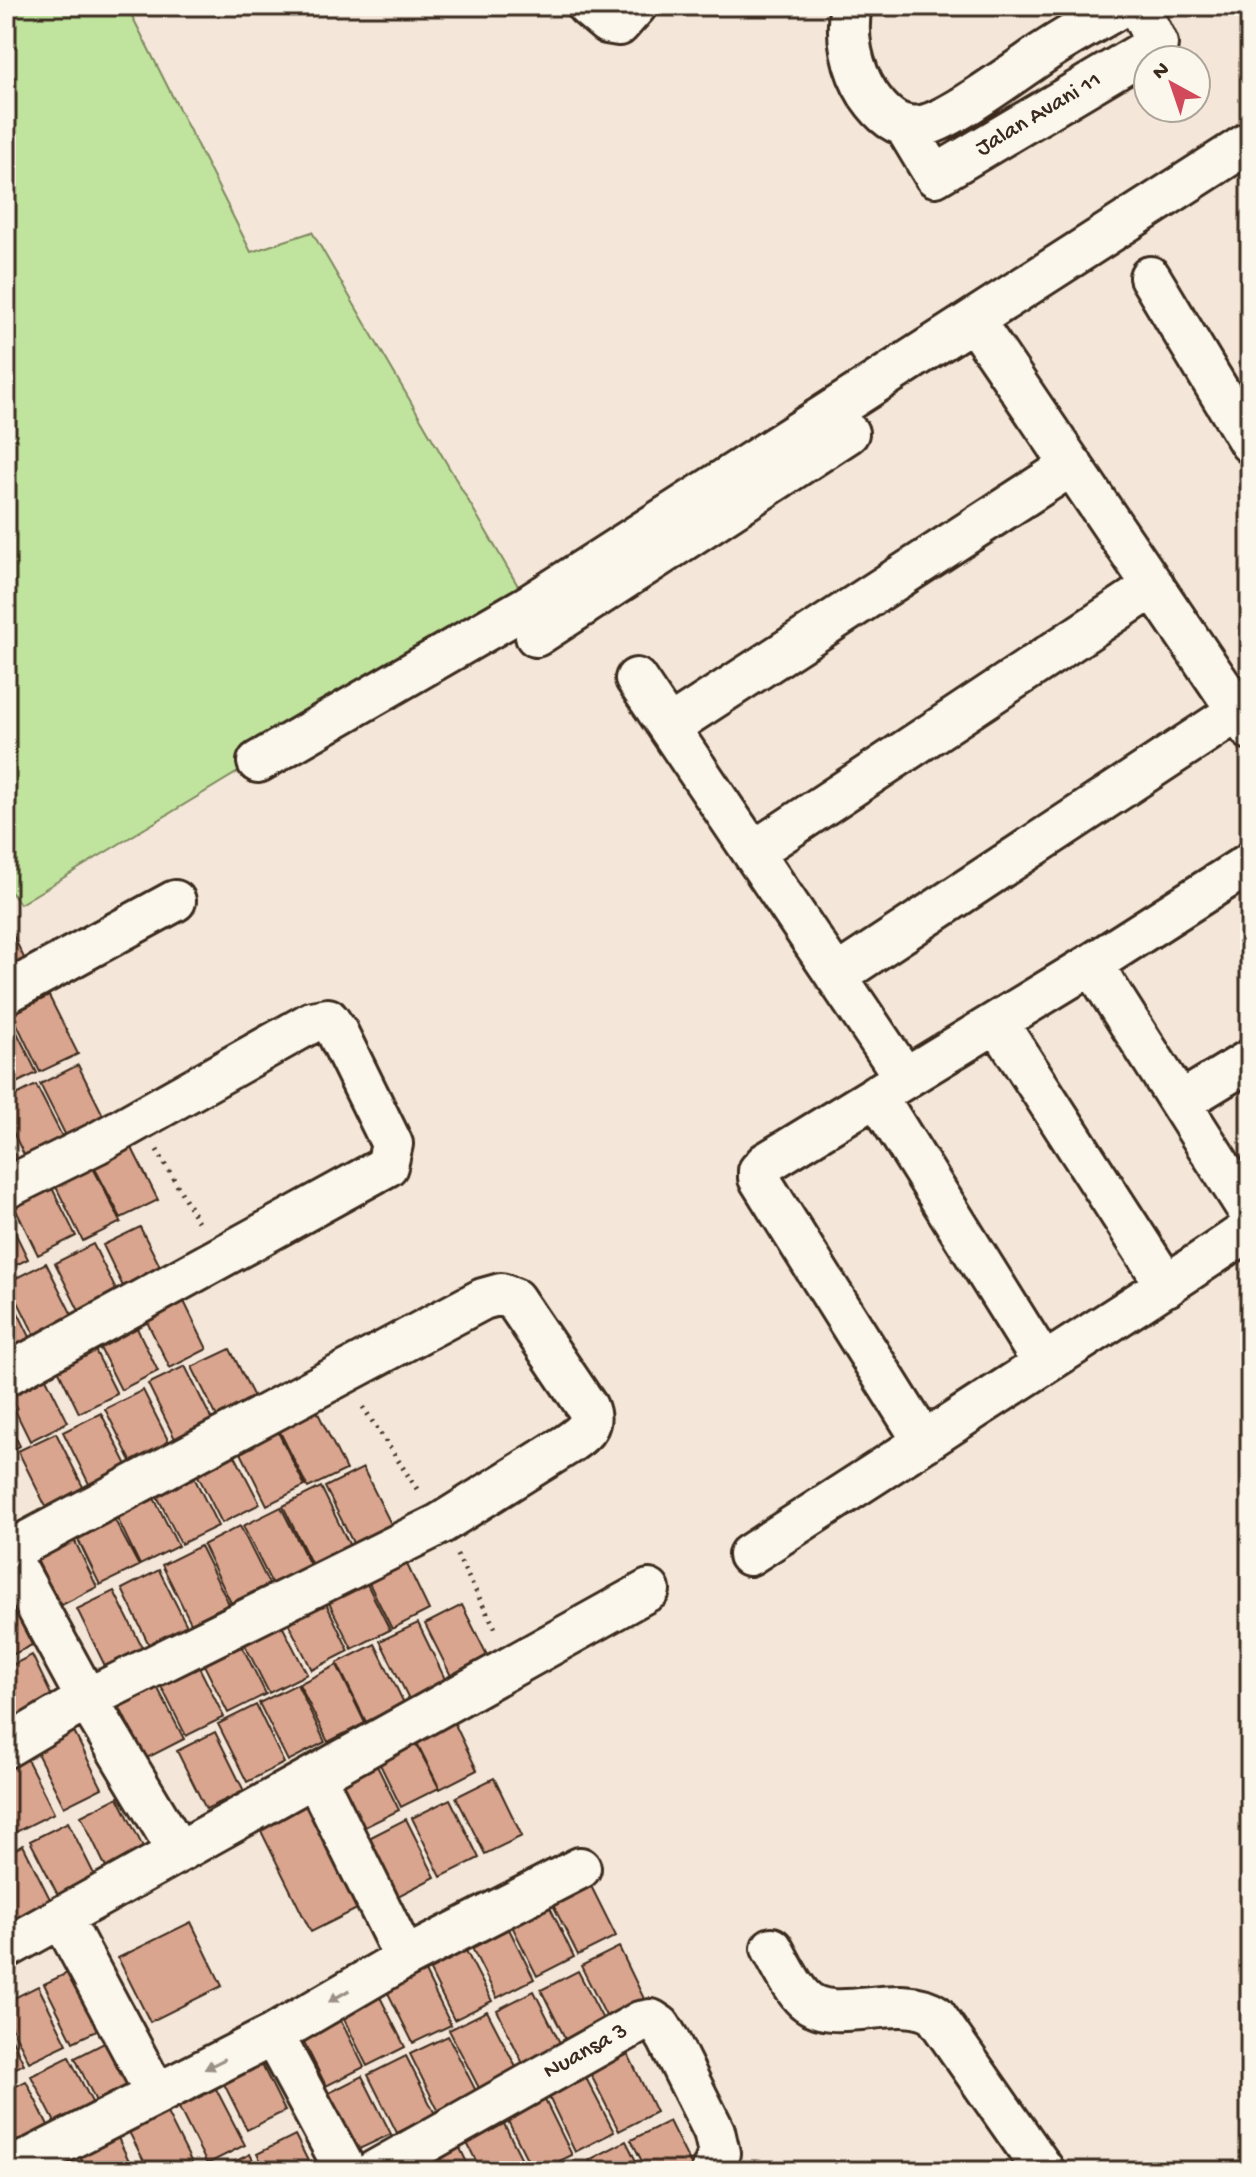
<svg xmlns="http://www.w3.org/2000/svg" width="1256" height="2177" font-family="'Gochi Hand',sans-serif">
  <rect width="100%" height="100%" fill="#f4e7d9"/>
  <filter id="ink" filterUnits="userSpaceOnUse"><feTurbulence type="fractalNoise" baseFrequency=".0125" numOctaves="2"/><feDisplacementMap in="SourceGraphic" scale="16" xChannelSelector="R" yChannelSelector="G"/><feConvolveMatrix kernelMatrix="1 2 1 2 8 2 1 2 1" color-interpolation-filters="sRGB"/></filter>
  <g filter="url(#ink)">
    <!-- green -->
    <path fill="#c0e49e" stroke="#7e875e" stroke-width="2" d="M6,6h121l124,246 61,-20 213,366 -505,306 -14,-19z"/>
    <!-- building -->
    <path fill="#daa58f" stroke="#3b2a1e" stroke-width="2" d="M6,921l22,45 -22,11z
      M49,996l29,58 -38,18 -28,-58z
      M8,1014l29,59 -31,15v-73z
      M78,1065l29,58 -38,19 -29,-58z
      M36,1085l29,57 -38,19 -21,-43v-18z
      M6,1139l14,27 -14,7z
      M129,1142l29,58 -37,18 -30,-57z
      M91,1164l30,58 -38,19 -29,-58z
      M47,1178l29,58 -38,19 -29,-59z
      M6,1214l22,45 -22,11z
      M140,1227l29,57 -38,19 -28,-58z
      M93,1244l29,58 -38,19 -29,-58z
      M46,1263l29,58 -38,19 -29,-58z
      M6,1288l27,55 -27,14z
      M179,1291l28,58 -37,19 -29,-58z
      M130,1314l28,57 -37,19 -29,-58z
      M88,1336l29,58 -38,19 -28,-58z
      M230,1349l29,58 -38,18 -29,-58z
      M39,1364l29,58 -38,19 -24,-49z
      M185,1366l29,58 -37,19 -29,-59z
      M143,1390l29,58 -38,19 -29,-58z
      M317,1411l29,59 -38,18 -29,-58z
      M101,1413l29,58 -38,19 -29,-58z
      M6,1418l14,28 -14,7z
      M276,1428l29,58 -38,19 -29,-58z
      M56,1433l29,58 -38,18 -29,-58z
      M230,1446l30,58 -38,19 -30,-59z
      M189,1467l29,59 -37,18 -29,-58z
      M363,1468l29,58 -38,19 -29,-58z
      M321,1487l29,59 -38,19 -29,-59z
      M149,1488l29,58 -38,19 -28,-58z
      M281,1507l29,58 -38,19 -29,-58z
      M109,1509l30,57 -39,19 -28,-58z
      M240,1526l29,58 -38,19 -28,-58z
      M69,1529l28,58 -37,19 -29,-58z
      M200,1546l29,58 -38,19 -29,-58z
      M401,1552l28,58 -37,19 -29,-58z
      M159,1570l29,58 -38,19 -28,-58z
      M361,1572l29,58 -38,19 -29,-58z
      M6,1591l26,54 -26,13z
      M114,1591l29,58 -37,19 -29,-59z
      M321,1593l28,58 -37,19 -29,-57z
      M462,1605l29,58 -37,19 -29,-58z
      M277,1616l30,58 -38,19 -29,-58z
      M418,1623l28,58 -37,18 -29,-58z
      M237,1636l29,58 -38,19 -29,-58z
      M375,1644l29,59 -38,19 -29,-59z
      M32,1655l28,58 -37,19 -17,-34v-30z
      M195,1659l29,58 -38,19 -29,-58z
      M337,1665l28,58 -37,19 -29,-58z
      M154,1681l30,58 -39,20 -29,-59z
      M297,1684l28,58 -37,19 -29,-58z
      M256,1705l28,58 -37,19 -29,-58z
      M449,1712l28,58 -37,19 -29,-58z
      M73,1730l29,58 -38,19 -29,-58z
      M409,1730l30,58 -38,19 -29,-59z
      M215,1732l29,59 -38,18 -29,-58z
      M370,1752l29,58 -38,19 -28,-58z
      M25,1755l29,58 -38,19 -10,-20v-48z
      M494,1778l28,58 -37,18 -29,-57z
      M118,1797l29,58 -38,19 -28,-58z
      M450,1799l29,59 -38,19 -29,-59z
      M306,1801l53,107 -48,24 -53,-107z
      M406,1819l29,58 -37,19 -29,-58z
      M68,1822l29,58 -37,19 -30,-58z
      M23,1845l29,58 -38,19 -8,-17v-51z
      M587,1878l29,58 -38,19 -29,-58z
      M546,1899l28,58 -37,19 -29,-58z
      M505,1921l29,58 -37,19 -29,-58z
      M191,1922l31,64 -72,36 -32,-64z
      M462,1943l30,58 -38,19 -29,-59z
      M619,1947l28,58 -37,19 -29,-58z
      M82,1966l29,58 -38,18 -29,-58z
      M422,1966l29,59 -38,18 -29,-58z
      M578,1971l30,58 -38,19 -29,-58z
      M38,1986l29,58 -38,18 -23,-47v-13z
      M376,1989l29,58 -38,19 -29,-59z
      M534,1991l29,58 -38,19 -28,-58z
      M335,2009l29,58 -38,19 -29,-58z
      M487,2011l30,58 -38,19 -30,-58z
      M6,2027l18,37 -18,9z
      M448,2036l29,57 -38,19 -29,-58z
      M112,2039l29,58 -38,19 -28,-58z
      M256,2053l29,58 -38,19 -29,-58z
      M628,2054l28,58 -37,19 -29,-58z
      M406,2056l29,58 -38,19 -29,-58z
      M69,2057l30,59 -38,18 -30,-58z
      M584,2074l30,58 -39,20 -28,-59z
      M362,2076l29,58 -38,18 -28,-57z
      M26,2081l29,58 -38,19 -11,-22v-45z
      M215,2087l30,58 -38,19 -29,-58z
      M543,2096l29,59 -33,16h-6l-28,-56z
      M165,2109l29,58 -8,4h-37l-22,-43z
      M501,2118l27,53h-47l-17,-34z
      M669,2121l25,50h-47l-16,-31z
      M116,2134l18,37h-47l-9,-18z
      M295,2135l18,36h-47l-9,-17z
      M626,2141l15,30h-47l-5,-11z
      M457,2142l14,29h-47l-5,-10z
      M250,2154l8,17h-42z
      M69,2161l5,10h-25z
      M584,2163l4,8h-21z"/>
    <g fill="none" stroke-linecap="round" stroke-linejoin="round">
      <defs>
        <path id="minor" d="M587,6l20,17 12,2 17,-19
          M851,6c-6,29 1,63 17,88 13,19 29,36 54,32 28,-5 94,-55 121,-73 25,-17 52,-31 79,-47
          M905,126l30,50 222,-132 -19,-38
          M1150,277l100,166
          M974,321l276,408
          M536,636l312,-203
          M636,679l269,399
          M669,727l403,-262
          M258,762l270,-156 722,-464
          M753,852l401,-266
          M1250,863l-158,101 -326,199 -7,8v7l165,264c108,-72 219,-139 326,-213
          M1092,964l158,249
          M836,976l402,-265
          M6,993l169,-92
          M997,1022l170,264
          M876,1095l167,268
          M1181,1102l69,-42
          M6,1188l91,-45 215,-121 16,-3 9,13 55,112 -5,22 -381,209
          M6,1550l81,149 91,152
          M6,1553l477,-254 18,-5 13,5 73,108c8,19 -4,26 -19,37l-128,80 -353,175 -81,48
          M749,1555l175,-113
          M315,1776l90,182
          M62,1918l94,176
          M6,1948l643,-358
          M772,1948c9,16 18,36 30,49 29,32 97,-7 133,18l109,156
          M273,2035l73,136
          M6,2171l267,-136 132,-77 175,-90
          M375,2171l265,-149 11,-2 9,6 8,13 46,92 5,22 -7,18"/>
      </defs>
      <!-- minor casing -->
      <use href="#minor" stroke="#3b2a1e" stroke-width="46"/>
      <!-- path -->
      <path stroke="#3b2a1e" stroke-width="5" stroke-dasharray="2 6" stroke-linecap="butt" d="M157,1150l43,75
        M363,1407l56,85
        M457,1555l40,77"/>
      <!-- minor -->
      <use href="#minor" stroke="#fbf7ec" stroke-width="40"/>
    </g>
    <!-- one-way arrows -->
    <defs><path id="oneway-solid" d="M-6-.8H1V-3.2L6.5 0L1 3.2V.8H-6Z" transform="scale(2)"/></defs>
    <g fill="#9b9085">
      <use href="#oneway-solid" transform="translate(339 1996) rotate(150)"/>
      <use href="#oneway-solid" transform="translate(215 2064) rotate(153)"/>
    </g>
  </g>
  <g text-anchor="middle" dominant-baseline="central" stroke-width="6" stroke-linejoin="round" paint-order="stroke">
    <!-- street labels -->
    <g font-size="24" fill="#3b2a1e" stroke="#fbf7ec">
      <text transform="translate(1039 115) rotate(-31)">Jalan Avani 11</text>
      <text transform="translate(586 2052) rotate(-29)">Nuansa 3</text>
    </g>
  </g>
  <!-- margin -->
  <rect width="1256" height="2177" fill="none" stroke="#fbf7ec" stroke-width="32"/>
  <rect x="16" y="16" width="1224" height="2145" fill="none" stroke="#3b2a1e" stroke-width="3" filter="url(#ink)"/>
  <!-- north arrow -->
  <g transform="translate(1172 84) rotate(320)"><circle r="38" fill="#fbf7ec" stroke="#aea59a" stroke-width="2"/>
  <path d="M0-6L14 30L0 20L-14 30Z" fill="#d1495b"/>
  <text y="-12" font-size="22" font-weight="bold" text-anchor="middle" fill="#3b2a1e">N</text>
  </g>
</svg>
